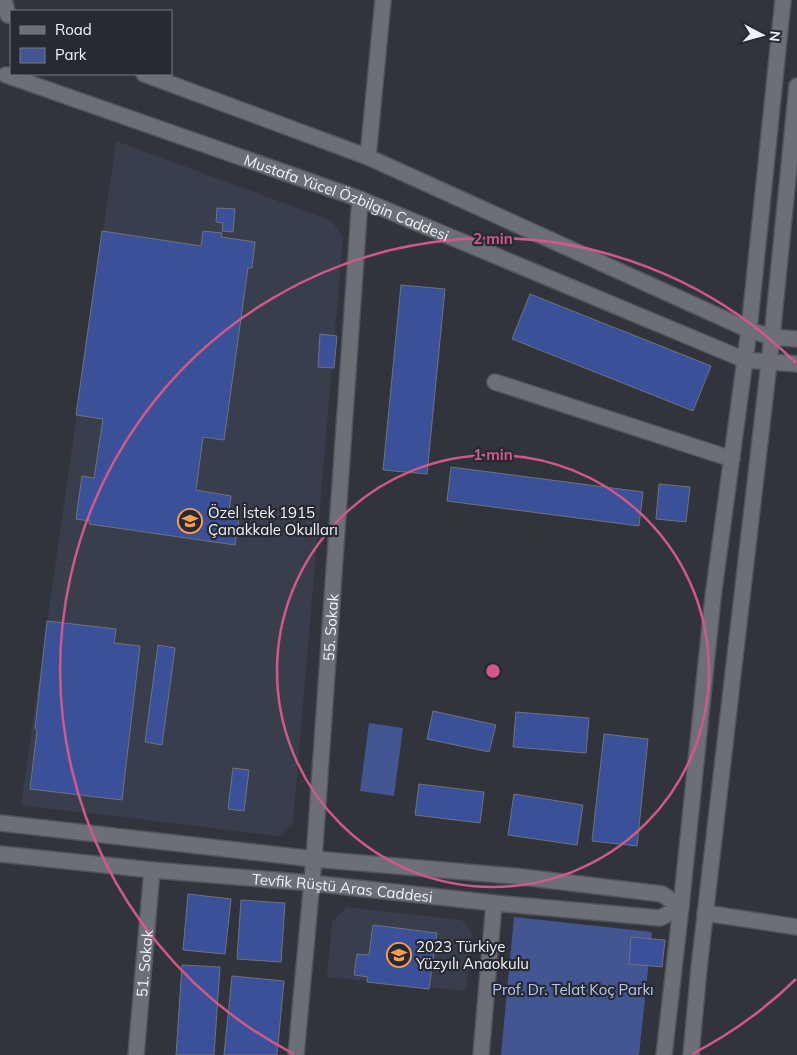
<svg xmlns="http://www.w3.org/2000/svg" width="797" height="1055" font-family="Mulish,sans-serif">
  <rect width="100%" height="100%" fill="#31343c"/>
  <!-- built -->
  <path fill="#383e4b" d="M116,141l216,80 11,17 -50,584 -14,14 -258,-31z
    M347,907l115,13 10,13 -6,58 -139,-14 5,-55z"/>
  <!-- green -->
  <path fill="#435691" d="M369,723l34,5 -9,68 -34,-5z
    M514,917l138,15 -13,123h-138z"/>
  <!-- building -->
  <path fill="#3a5099" stroke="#6f737c" d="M217,208l18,1 -2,23 -11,-1 1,-8 -7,-1z
    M102,231l99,15 2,-15 19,2 -1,4 34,5 -3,26h-4l-24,172 -21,-3 -7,53 35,6 -2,14 11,1 -5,34 -146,-21 1,-3 -14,-2 6,-43 12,2 9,-59 -27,-4z
    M401,285l44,4 -18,185 -44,-4z
    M530,294l181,72 -18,45 -181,-72z
    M320,334l17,2 -3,32 -16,-1z
    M451,467l192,25 -4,34 -192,-25z
    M659,484l31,3 -4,35 -30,-3z
    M47,621l69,8 -2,14 26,3 -18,154 -92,-11 7,-58 -2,-3z
    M158,645l17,3 -13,97 -17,-3z
    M433,711l63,14 -7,27 -62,-13z
    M516,712l73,6 -3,35 -73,-6z
    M604,734l44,5 -11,107 -45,-5z
    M233,768l16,2 -5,41 -16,-2z
    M419,784l65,8 -4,31 -65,-8z
    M514,794l69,11 -6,40 -69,-10z
    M188,894l43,5 -6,55 -42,-4z
    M241,900l44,3 -4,59 -44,-3z
    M373,925l64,8 -8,56 -62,-7 1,-5 -14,-2 3,-21 12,1z
    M631,937l34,3 -3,27 -33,-3z
    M182,965l38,2 -6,88h-38z
    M232,976l52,5 -7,74h-53z"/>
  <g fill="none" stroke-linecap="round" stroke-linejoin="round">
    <defs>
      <g id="minor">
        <path d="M4,0l4,15"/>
        <path d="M144,74l224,83 381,173 23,7 25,2"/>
        <path id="s1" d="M6,75l354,124 385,161 52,4"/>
        <path d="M368,157l15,-157"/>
        <path d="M495,382l237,77"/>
        <path d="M0,823l314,36 200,17 148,18 19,13"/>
        <path id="s2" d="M0,854l152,16 159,13 183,20 166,15 21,-11"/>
        <path d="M705,913l92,14"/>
        <path id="s3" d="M136,1055l16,-185"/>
        <path id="s4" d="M296,1055l18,-196 46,-660"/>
        <path d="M481,1055l13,-152"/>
        <path d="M664,1055l17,-148 32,-310 36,-267 34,-330"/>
        <path d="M691,1055l8,-87 73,-631 25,-251"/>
      </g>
    </defs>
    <!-- minor casing -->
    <use href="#minor" stroke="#51545a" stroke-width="18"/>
    <!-- minor -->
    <use href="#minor" stroke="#6c6f78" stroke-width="15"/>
  </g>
  <!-- distance rings -->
  <g fill="none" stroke="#d0598a" stroke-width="2.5">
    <circle cx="493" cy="671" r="216"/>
    <path d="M796 979A432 432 0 0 1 692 1054M294 1054A432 432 0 1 1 796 363"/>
  </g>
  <!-- icons -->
  <defs>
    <symbol id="school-ring" viewBox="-11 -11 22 22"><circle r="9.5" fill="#272a32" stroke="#fb9e50" stroke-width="1.5"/><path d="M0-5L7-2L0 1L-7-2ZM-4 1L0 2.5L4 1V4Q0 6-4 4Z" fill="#fb9e50"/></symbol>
  </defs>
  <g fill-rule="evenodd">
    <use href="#school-ring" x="176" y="507" width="28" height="28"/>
    <use href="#school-ring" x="385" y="941" width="28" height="28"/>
  </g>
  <g text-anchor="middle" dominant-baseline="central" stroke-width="4.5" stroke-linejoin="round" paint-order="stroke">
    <!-- street labels -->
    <g font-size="15" fill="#eff2f7" stroke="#272a32">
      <text stroke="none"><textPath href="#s1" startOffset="362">Mustafa Yücel Özbilgin Caddesi</textPath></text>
      <text stroke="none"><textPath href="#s4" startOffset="429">55. Sokak</textPath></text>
      <text stroke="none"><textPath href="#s2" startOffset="344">Tevfik Rüştü Aras Caddesi</textPath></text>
      <text stroke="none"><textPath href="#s3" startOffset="92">51. Sokak</textPath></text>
    </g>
    <!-- poi labels -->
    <g font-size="15" fill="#eff2f7" stroke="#272a32" text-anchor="start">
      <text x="208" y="512">Özel İstek 1915<tspan x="208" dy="17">Çanakkale Okulları</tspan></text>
      <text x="416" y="946">2023 Türkiye<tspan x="416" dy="17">Yüzyılı Anaokulu</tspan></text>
    </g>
    <!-- park labels -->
    <g font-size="15" fill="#b6c6ef" stroke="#272a32">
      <text x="573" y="989">Prof. Dr. Telat Koç Parkı</text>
    </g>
  </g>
  <circle cx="493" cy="671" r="8" fill="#d0598a" stroke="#272a32" stroke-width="2.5"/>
  <g font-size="15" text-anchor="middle" font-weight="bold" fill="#d0598a" stroke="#272a32" stroke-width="4.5" stroke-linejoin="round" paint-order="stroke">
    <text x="493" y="244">2 min</text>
    <text x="493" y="460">1 min</text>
  </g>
  <!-- legend -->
  <rect x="10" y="10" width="162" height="65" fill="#272a32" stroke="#777a81"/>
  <rect x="20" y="26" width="25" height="8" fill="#6c6f78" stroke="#777a81"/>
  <text x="55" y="35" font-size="15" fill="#eff2f7">Road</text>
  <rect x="20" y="48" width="25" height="15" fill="#435691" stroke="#777a81"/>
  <text x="55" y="60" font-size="15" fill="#eff2f7">Park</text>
  <!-- north arrow -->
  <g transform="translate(762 35) rotate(96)" stroke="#272a32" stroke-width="4" paint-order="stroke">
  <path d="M0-4L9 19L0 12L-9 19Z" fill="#eff2f7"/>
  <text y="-8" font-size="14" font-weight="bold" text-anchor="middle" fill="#eff2f7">N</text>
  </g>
</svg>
